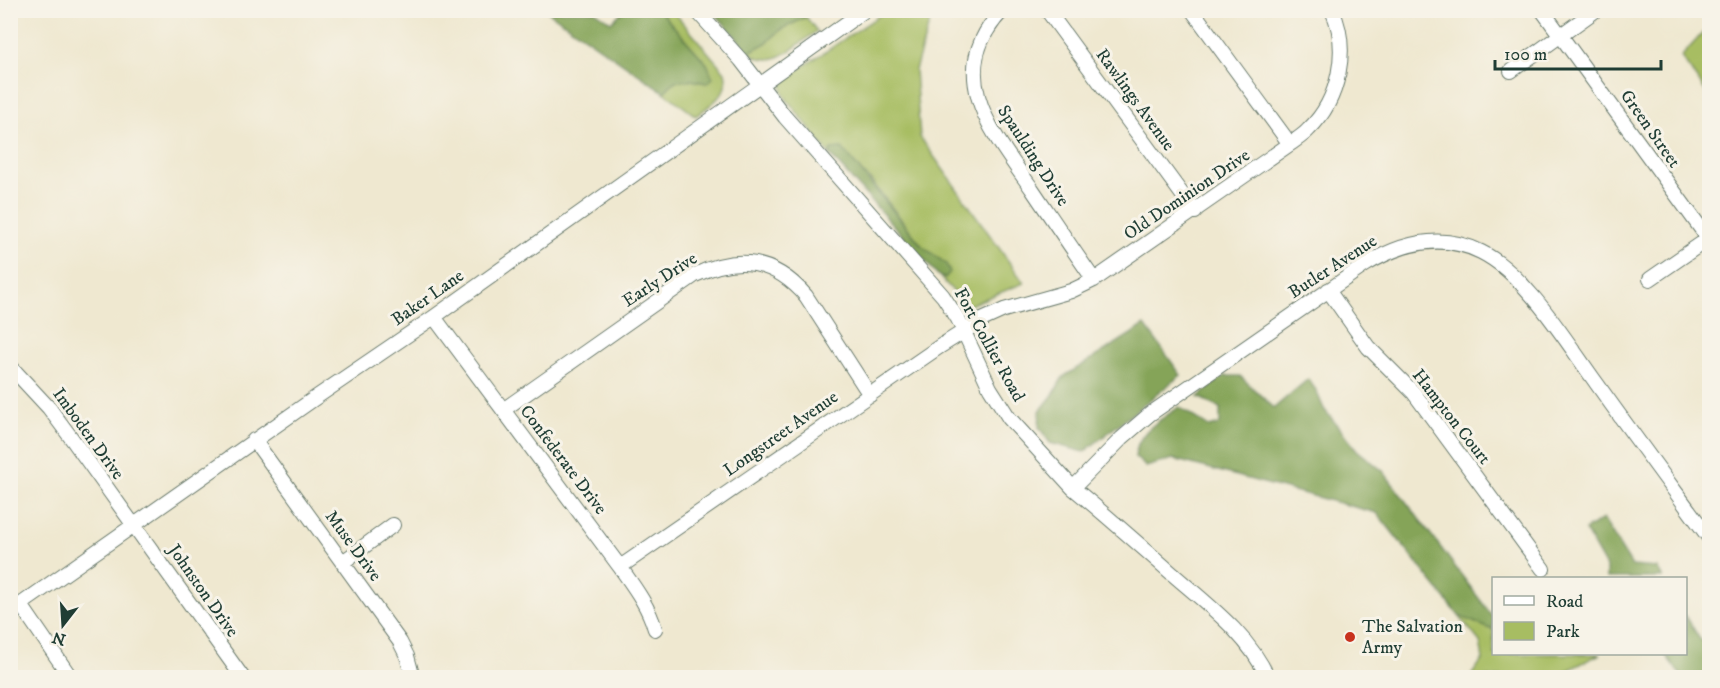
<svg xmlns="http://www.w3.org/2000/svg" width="1720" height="688" font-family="'IM FELL DW Pica',serif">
  <rect width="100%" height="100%" fill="#f7f3e8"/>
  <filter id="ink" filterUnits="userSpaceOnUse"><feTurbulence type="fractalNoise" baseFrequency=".0167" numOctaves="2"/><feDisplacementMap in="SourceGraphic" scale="12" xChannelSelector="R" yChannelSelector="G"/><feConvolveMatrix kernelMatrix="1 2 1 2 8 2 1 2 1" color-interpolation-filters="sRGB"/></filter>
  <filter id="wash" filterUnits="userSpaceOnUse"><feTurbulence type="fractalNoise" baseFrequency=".008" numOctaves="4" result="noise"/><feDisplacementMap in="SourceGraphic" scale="24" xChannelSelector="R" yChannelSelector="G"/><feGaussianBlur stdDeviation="1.35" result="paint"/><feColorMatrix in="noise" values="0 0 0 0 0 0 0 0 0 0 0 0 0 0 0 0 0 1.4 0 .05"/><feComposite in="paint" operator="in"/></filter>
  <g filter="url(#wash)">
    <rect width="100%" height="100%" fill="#efe8d0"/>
    <!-- green -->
    <path fill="#a7bd62" stroke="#637d4b" stroke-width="1.5" d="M660,11h13l52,61c6,22 -14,32 -29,44l-32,-24 11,-11 16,-1 16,3v-19z
      M886,11h47l-18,59 5,67 104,146 -57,23 -27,-29 5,1 1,-14 -24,-18 -53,-68 -38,-29 -1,6 -45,-58c-5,-10 -4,-13 4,-21z
      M806,17l11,14c-21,14 -44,41 -68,21l17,-9 16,-14z
      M1709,26v70l-28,-39z
      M1459,616l34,14 1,24h106l-45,23h-85l13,-18 -3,-17z"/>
    <!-- forest -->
    <path fill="#85a458" stroke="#527046" stroke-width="1.5" d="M547,11h48l16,11 12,-11h37l47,53 6,14 -6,5 -16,-3 -16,1 -11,11z
      M713,11h88l5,6 -24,12 -16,14 -17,9z
      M842,148l80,98 24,18 4,8 -5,6 -5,-1 -5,-5 -105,-117 1,-6z
      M1145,325l36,50 -97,77 -34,-9 -11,-16 1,-16 12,-15 11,-19z
      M1224,376h16l34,32 34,-29 8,11 8,19 33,41 26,21 110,146v13l-34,-14 -82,-103 -204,-54 -27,8 -11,-10c2,-26 24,-36 44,-50l30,20 11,-3v-16l-22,-11z
      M1603,519l29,47 25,2 6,10h-57v-11l-21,-37z
      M1686,616l13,22 10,9v30h-27l-17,-23h21z"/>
  </g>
  <g filter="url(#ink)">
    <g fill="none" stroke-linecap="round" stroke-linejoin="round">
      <defs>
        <path id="minor" d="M696,10l45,50 44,57 158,179 15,23 32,69 19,30 64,70c32,26 63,54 95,82 36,32 80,63 100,108
          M1003,10c-61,63 -10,124 29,179 21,31 41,61 62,91
          M1047,10l148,202
          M1192,10l98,134
          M1542,10l168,231
          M1511,71l85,-61
          M1650,279l58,-40
          M1328,290l40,57 46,46 129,176
          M434,317l186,250c14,20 28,38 35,62
          M10,366l39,42 23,31 171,239
          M503,410l192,-135c43,-21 80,-15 111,21l64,99
          M254,440l146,202 7,14 6,22
          M1073,488l49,-50 28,-24 215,-149c36,-22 76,-33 116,-13 45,22 86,91 116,132 37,52 75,103 113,155
          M343,562l50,-37
          M620,567l319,-220 43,-27 22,-10 67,-19 23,-11 196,-136c7,-5 14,-9 19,-15 30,-29 41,-80 23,-119
          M21,605l50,73
          M10,612l308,-216 116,-79 431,-307"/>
      </defs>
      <!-- minor casing -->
      <use href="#minor" stroke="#68796b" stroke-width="16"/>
      <!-- minor -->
      <use href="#minor" stroke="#fff" stroke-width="14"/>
    </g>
  </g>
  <!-- markers -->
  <circle fill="#c8321e" stroke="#f7f3e8" stroke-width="2" cx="1350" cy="637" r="6"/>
  <g text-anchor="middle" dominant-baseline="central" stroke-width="6" stroke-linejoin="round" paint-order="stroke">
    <!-- street labels -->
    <g font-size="18" fill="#1f3d34" stroke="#f7f3e8">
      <text transform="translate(1135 100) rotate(54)">Rawlings Avenue</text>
      <text transform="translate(1650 129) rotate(55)">Green Street</text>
      <text transform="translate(1033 156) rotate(57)">Spaulding Drive</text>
      <text transform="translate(1187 195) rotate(-34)">Old Dominion Drive</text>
      <text transform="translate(1333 267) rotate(-33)">Butler Avenue</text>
      <text transform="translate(660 280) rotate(-33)">Early Drive</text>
      <text transform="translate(428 298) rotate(-35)">Baker Lane</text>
      <text transform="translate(989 345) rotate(61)">Fort Collier Road</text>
      <text transform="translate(1451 417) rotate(52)">Hampton Court</text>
      <text transform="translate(88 434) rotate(54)">Imboden Drive</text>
      <text transform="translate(781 434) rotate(-35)">Longstreet Avenue</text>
      <text transform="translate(563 460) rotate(53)">Confederate Drive</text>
      <text transform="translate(353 546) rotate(54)">Muse Drive</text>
      <text transform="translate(203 591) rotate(55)">Johnston Drive</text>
    </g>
    <!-- poi labels -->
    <g font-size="18" fill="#1f3d34" stroke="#f7f3e8" text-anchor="start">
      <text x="1362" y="627">The Salvation<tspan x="1362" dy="21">Army</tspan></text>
    </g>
  </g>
  <!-- margin -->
  <rect width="1720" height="688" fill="none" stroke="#f7f3e8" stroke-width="36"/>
  <!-- legend -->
  <rect x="1492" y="577" width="195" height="78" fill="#f7f3e8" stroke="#a1aaa0" stroke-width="1.5"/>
  <rect x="1504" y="596" width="30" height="9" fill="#ffffff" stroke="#a1aaa0" stroke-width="1.5"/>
  <text x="1546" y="607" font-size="18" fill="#1f3d34">Road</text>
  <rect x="1504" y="622" width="30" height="18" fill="#a7bd62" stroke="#a1aaa0" stroke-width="1.5"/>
  <text x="1546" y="637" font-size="18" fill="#1f3d34">Park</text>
  <!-- north arrow -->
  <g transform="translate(63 625) rotate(197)" stroke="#f7f3e8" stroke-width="4.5" paint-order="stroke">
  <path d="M0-4.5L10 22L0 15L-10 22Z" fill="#1f3d34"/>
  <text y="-9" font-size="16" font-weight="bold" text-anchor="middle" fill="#1f3d34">N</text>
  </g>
  <!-- scale -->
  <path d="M1495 60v9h166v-9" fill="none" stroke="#1f3d34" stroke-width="3"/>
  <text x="1504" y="60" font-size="18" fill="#1f3d34" stroke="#f7f3e8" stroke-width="4.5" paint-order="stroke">100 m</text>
</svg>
